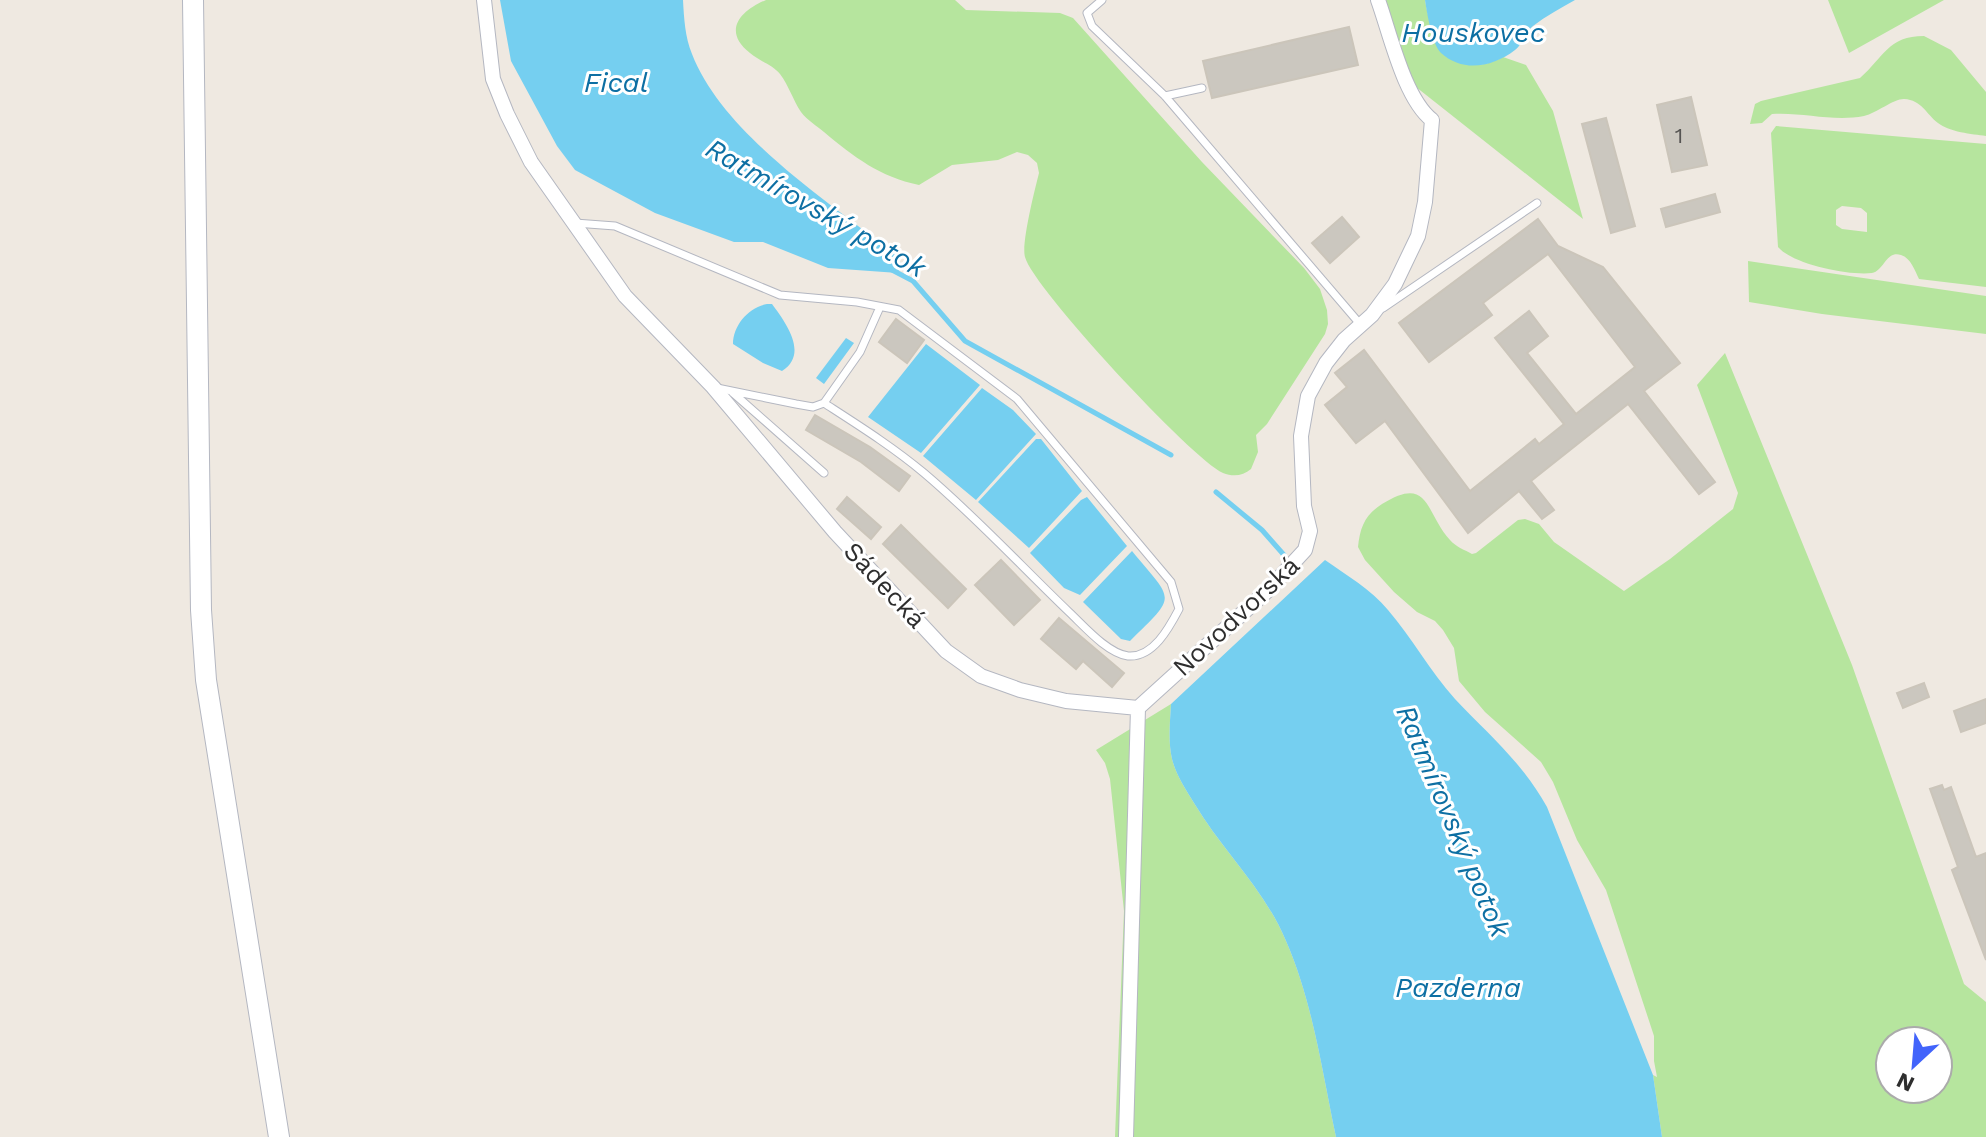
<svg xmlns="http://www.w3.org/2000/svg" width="1986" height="1137" font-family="'Work Sans',sans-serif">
  <rect width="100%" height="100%" fill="#efe9e1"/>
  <!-- green -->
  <path fill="#b6e59e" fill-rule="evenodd" d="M766,0h189l11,10 94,3 13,5 129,144 102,106 16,21 7,21 1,14 -3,10 -58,90 -11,11 2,17 -7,17c-8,7 -18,8 -28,4 -31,-14 -190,-185 -198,-216 -4,-13 10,-68 14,-84l-2,-10 -9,-8 -11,-3 -19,8 -46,5 -33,20c-39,-8 -65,-28 -95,-53 -7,-6 -17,-12 -23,-20 -8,-12 -12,-26 -21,-38 -7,-9 -21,-13 -30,-21 -28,-22 -10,-42 16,-53z
    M1386,0h39c7,45 29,82 78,57l23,8 27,46 30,108 -167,-132 -18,-36z
    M1828,0h116l-95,53z
    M1924,36l27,14 35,42v44c-14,-2 -37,-4 -48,-13 -12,-9 -16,-23 -34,-24 -11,0 -27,14 -40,17 -31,6 -61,-4 -92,-2l-10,9 -12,1 5,-20 6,-3 99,-23c24,-21 28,-42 64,-42z
    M1776,126l210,18v143l-67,-8c-4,-8 -8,-21 -18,-24 -15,-5 -17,16 -29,18 -23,3 -80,-9 -94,-26l-7,-114zM1842,206l19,2 6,5v19l-25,-3 -6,-4v-15z
    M1748,261l238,35v38l-164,-20 -73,-12z
    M1725,353l127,312 112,319 22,18v135h-324l-9,-62 4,2 -3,-16v-25l-48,-146 -29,-50 -24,-58 -12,-20 -56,-50 -26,-31 -5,-33 -11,-18 -8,-9 -18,-9 -23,-20 -29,-32 -7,-13c2,-20 7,-32 24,-43 48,-30 43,9 68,36 6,7 15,10 22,14l4,-1 42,-33 7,-1 14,5 15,18 70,49 46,-32 63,-50 5,-16 -41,-108zM1890,1041h48v48h-48z
    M1171,704c-1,18 -3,38 1,55 4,16 14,31 22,44 28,47 71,87 92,138 27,62 36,130 50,196h-221l9,-226 -14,-132 -5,-16 -9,-13z"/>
  <!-- water -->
  <path fill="#75cff0" d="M500,0h183c1,18 2,37 9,54 31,80 137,148 203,200l7,11 -4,8 -70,-5 -65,-26h-29l-79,-29 -80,-43 -18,-24 -46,-85z
    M1425,0h150c-14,8 -29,16 -42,26 -9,7 -10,18 -18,24 -22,17 -52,23 -74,3 -9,-9 -14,-40 -16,-53z
    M767,304h5c14,19 37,50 10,67l-19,-8 -30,-19c0,-19 16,-37 34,-40z
    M846,338l8,5 -30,41 -8,-6z
    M926,344l54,41 -59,68 -53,-36z
    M982,388l31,22 23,24 -60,66 -53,-44z
    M1036,439h5l41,52 -53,57 -51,-46z
    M1087,497l40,49 -47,49 -16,-7 -34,-35 51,-53z
    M1132,551c42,51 46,43 -2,90l-9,-2 -38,-37z
    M1325,560c21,15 46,29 63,50 24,28 42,61 67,89 34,36 67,63 92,108l106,268 9,62h-326c-14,-66 -23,-134 -50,-196 -21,-51 -64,-91 -92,-138 -8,-13 -18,-28 -22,-44 -4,-17 -2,-37 -1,-55z"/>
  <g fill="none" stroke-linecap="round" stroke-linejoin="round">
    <!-- stream -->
    <path stroke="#75cff0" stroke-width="5" d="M892,270l21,11 52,60 206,114
      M1216,492l46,38 22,25"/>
  </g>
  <!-- building -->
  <path fill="#cbc7bf" stroke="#cbc5ba" stroke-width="2" d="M1349,27l9,38 -146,33 -9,-37z
    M1691,97l16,68 -35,7 -15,-67z
    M1606,118l29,108 -24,7 -29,-109z
    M1715,194l5,18 -54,15 -5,-18z
    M1342,217l17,20 -29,26 -18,-20z
    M1538,219l20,27 45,21 77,96 -36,28 71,91 -16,12 -71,-90 -97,77 23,29 -12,9 -23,-28 -51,42 -83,-112 -29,22 -31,-38 22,-18 -12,-14 29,-23 106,141 65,-52 4,5 25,-20 -69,-86 34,-27 19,25 -21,17 49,61 59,-47 -87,-113 -65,49 9,12 -63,47 -30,-39z
    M896,319l28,21 -17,23 -28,-21z
    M815,415l55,32 40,29 -11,15 -38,-29 -55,-32z
    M847,497l34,30 -10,12 -34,-30z
    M901,525l65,64 -18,19 -65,-64z
    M1001,560l39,40 -26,25 -39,-40z
    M1059,618l65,55 -12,14 -29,-26 -7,8 -35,-30z
    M1924,683l5,14 -26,11 -6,-15z
    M1986,699v24l-25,9 -7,-21z
    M1942,785l2,5 7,-3 25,70 10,-4v107l-34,-90 6,-3 -28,-78z"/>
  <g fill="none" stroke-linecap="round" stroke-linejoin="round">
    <defs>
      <path id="lane" d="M1102,0l-15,13 5,13 73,70 195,228
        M1165,96l37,-8
        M575,223l40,3 165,69 77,7 42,8 118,89 154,183 8,27c-10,19 -26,49 -51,47 -21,-3 -44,-30 -59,-44 -48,-46 -94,-96 -145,-139 -31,-26 -66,-48 -100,-70
        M1383,308l154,-105
        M717,388l79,16 17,3 11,-4 36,-51 20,-45
        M732,392l92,81"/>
      <path id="street" d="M484,0l9,79 14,35 24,48 94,134 88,91 122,145 111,119 35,25 39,14 46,11 72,7
        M1138,708l129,-117 38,-41 5,-19 -6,-25 -3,-70 7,-40 18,-33 18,-23 28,-25 23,-31 23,-48 7,-34 7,-82c-28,-22 -42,-87 -54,-120
        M1126,1137l12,-429"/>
      <path id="secondary" d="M193,0l8,610 5,70 73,457"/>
    </defs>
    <!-- lane casing -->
    <use href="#lane" stroke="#b4b7c1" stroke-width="9"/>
    <!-- street casing -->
    <use href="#street" stroke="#b4b7c1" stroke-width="16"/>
    <!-- secondary casing -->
    <use href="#secondary" stroke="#b4b7c1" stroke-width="22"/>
    <!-- lane -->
    <use href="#lane" stroke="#fff" stroke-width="7"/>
    <!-- street -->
    <use href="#street" stroke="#fff" stroke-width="14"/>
    <!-- secondary -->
    <use href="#secondary" stroke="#fff" stroke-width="20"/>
  </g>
  <g text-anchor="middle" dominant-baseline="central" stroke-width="6" stroke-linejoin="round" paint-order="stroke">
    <!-- number labels -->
    <g font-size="22" fill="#555452">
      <text x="1679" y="135">1</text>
    </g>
    <!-- street labels -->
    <g font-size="26" fill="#2e2e2e" stroke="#fff">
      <text transform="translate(885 585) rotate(47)">Sádecká</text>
      <text transform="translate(1236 616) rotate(-43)">Novodvorská</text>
    </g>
    <!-- water labels -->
    <g font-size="28" font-style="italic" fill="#0d6fa3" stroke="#fff">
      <text x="1473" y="32">Houskovec</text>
      <text x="616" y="82">Fical</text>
      <text transform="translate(816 208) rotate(30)">Ratmírovský potok</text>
      <text transform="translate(1453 821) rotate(67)">Ratmírovský potok</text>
      <text x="1458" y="987">Pazderna</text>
    </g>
  </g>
  <!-- north arrow -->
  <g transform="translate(1914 1065) rotate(206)"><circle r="38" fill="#ffffff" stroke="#ababab" stroke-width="2"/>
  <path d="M0-6L14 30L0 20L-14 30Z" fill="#4264fb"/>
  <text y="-12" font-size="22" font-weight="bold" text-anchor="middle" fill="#2e2e2e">N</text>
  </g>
</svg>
